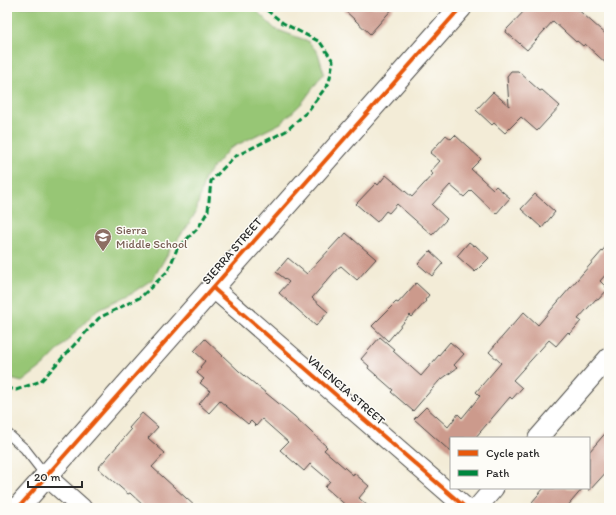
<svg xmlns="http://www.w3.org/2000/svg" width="616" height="515" font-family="Itim,sans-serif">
  <rect width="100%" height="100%" fill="#fdfcf7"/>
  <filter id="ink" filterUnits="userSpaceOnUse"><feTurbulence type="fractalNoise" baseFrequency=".025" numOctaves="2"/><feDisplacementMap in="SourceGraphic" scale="8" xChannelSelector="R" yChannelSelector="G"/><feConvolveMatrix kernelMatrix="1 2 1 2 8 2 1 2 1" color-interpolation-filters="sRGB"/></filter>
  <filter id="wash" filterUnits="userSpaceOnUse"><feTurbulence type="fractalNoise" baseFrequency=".012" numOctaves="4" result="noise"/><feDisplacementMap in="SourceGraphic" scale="16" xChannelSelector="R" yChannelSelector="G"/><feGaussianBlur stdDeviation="0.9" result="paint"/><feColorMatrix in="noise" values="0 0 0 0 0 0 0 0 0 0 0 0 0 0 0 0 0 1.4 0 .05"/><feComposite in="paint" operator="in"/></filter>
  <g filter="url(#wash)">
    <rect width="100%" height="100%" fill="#f3ecd7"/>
    <!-- green -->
    <path fill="#97c675" stroke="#617850" d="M7,7h246l22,22 33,12 10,12 6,20 -22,30 -21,20 -52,26 -24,28 -9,35 -9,15 -17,23 -17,29 -21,14 -35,17 -53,55 -22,17 -15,-4z"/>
    <g id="blocks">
      <!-- building -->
      <path fill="#cc9a8c" d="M341,7h53l-24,27z
        M528,7h47l34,30v29l-24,-22 -2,2 -6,-5 -1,1 -23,-21 -26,29 -21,-18 1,-3z
        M511,71h7l22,20 2,-1 18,16 -23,25 -16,-14 -16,16 -11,-10 -2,2 -16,-15 17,-18 16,14 -2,-30z
        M446,135l5,4 4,-4 26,24 -10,10 22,20 3,-3 14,12 -14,16 -25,-24 -7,7 -14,-12 -18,20 15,14 -15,16 -35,-31 -8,9 -3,-2 -9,11 -21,-18 20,-21 2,2 8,-10 26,22 21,-23 -3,-2 10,-11 -10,-8z
        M535,194l20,18 -13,16 -21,-19z
        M346,233l30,26 -19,21 -16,-14 -3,2 -26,30 16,14 -12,14 -37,-33 10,-11 -13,-10 12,-14 19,16 33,-36 1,1z
        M469,242l5,4 1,-1 14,13 -14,14 -18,-16z
        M609,243v28l-9,10 8,8 -10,11 -2,-1 -18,20 3,2 -11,13 -2,-2 -12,14 -7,-6 -36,40 9,8 -10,11 -2,-2 -35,41h-24v14l-37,-33 12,-12 22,20 10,-13 4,4 18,-22 -4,-4 25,-29 -12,-11 35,-40 14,13z
        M430,251l13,12 -11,13 -14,-12z
        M416,283l13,12 -4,5 1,1 -14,16 -2,-2 -22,26 -16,-15 24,-24 2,1z
        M380,337l15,13 -2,1 28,25 29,-34 14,12 -10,11 3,3 -18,13 -26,30 -22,-19 2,-2 -25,-22 1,-2 -8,-7z
        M205,339l34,32 55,45 33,31 -3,3 29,25 1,-2 15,13 -10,12 11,10h-21l-24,-21 5,-6 -20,-17 -6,7 -24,-21 8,-8 -26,-23 -6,7 -5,-5 -3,3 -28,-23 -11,12 -10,-9 11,-13 -10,-8 4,-4 -7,-6 4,-5 -1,-1 5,-6 -11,-10z
        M142,413l16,14 -10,11 17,15 -13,14 45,41h-51l-16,-15 -2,1 -30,-26 33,-38 -2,-2z
        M609,429v40l-20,22v-39z
        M544,488h39l-17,20h-27l-7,-6z"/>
    </g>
  </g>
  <g filter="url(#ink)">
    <use href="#blocks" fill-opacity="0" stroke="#494845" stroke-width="1"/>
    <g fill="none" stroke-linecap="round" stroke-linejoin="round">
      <defs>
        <path id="service" d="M7,433l18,16 21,27"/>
        <path id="minor" d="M213,288l253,220
          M538,438l71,-81
          M46,476l36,32
          M477,508l17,-20"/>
        <path id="tertiary" d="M18,508l443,-501"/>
      </defs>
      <!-- service casing -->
      <use href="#service" stroke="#494845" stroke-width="11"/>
      <!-- minor casing -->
      <use href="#minor" stroke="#494845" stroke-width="21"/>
      <!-- tertiary casing -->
      <use href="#tertiary" stroke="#494845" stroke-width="24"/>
      <!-- service -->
      <use href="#service" stroke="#fff" stroke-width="9"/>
      <!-- minor -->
      <use href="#minor" stroke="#fff" stroke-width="19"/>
      <!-- tertiary -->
      <use href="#tertiary" stroke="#fff" stroke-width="22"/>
      <!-- quiet -->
      <path stroke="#00873e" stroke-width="3" stroke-dasharray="6 3" stroke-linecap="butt" d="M7,388l9,2 25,-9 58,-63 42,-21 27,-26 9,-22 21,-21 10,-17 3,-30 23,-24 52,-26 21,-19 22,-29 4,-22 -13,-19 -37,-19 -20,-16"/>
      <defs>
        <path id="cycleway" d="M213,288l253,220
          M18,508l443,-501"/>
      </defs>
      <!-- cycleway casing -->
      <use href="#cycleway" stroke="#fdfcf7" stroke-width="6"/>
      <!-- cycleway -->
      <use href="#cycleway" stroke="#e8590c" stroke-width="4"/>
    </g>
  </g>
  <!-- icons -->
  <defs>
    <symbol id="school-pin" viewBox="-11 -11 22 30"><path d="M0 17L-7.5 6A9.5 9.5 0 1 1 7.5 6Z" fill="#8d6e63" stroke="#fdfcf7"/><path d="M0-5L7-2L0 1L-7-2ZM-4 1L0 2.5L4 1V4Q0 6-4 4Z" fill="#fff"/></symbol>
  </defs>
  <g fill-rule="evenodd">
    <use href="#school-pin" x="93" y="227" width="20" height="27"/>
  </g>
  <g text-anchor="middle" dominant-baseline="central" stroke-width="3" stroke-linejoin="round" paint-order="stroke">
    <!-- education labels -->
    <g font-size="12" fill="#785e54" stroke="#fdfcf7" text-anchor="start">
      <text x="116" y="230">Sierra<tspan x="116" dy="14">Middle School</tspan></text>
    </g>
    <!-- street labels -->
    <g font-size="12" fill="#2b2b2b" stroke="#fdfcf7">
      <text transform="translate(232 251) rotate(-49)">SIERRA STREET</text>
      <text transform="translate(346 390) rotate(41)">VALENCIA STREET</text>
    </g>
  </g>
  <!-- margin -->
  <rect width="616" height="515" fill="none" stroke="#fdfcf7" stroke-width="24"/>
  <!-- legend -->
  <rect x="450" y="437" width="140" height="52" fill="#fdfcf7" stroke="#a9a8a5"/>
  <rect x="458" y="450" width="20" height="6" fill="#e8590c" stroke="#a9a8a5"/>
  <text x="486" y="457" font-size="12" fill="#2b2b2b">Cycle path</text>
  <rect x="458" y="470" width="20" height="6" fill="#00873e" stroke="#a9a8a5"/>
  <text x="486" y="477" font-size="12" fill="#2b2b2b">Path</text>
  <!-- scale -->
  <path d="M28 481v6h54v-6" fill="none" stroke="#2b2b2b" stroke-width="2"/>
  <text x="34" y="481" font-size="12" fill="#2b2b2b" stroke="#fdfcf7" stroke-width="3" paint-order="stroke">20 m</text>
</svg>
